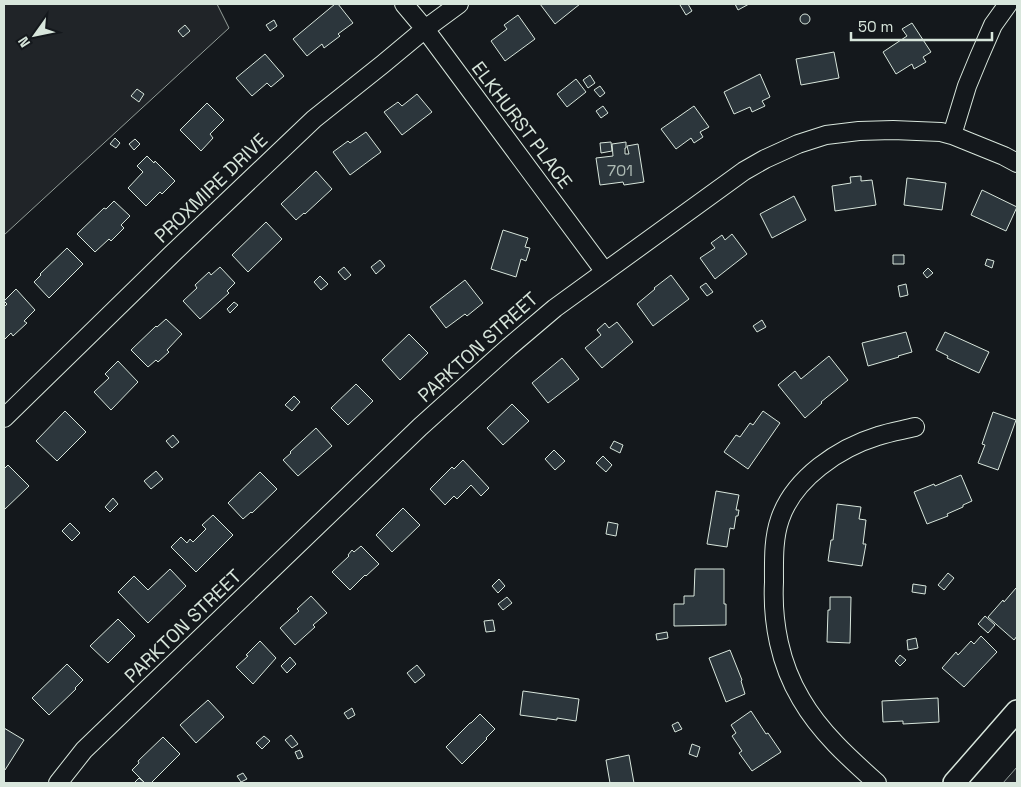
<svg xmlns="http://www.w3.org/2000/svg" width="1021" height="787" font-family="'Space Grotesk',sans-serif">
  <rect width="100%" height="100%" fill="#14181c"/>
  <!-- green -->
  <path fill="#202428" stroke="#939e99" d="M4,4h213l12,24 -225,207z
    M1017,767v16h-14z"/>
  <!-- building -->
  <path fill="#2c363c" stroke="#d8e6dc" d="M335,4h3l15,19 -15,11 2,2 -16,12 -2,-4 -15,12 -14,-17z
    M540,4h40l-25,20z
    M682,4h6l4,7 -6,4 -6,-10z
    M735,4h14l-11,6z
    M800 19a5 5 0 1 1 10 0a5 5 0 1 1-10 0Z
    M518,15l17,24 -30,22 -14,-20 16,-12 -3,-4z
    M274,20l3,6 -7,5 -4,-6z
    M912,23l19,29 -8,5 3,5 -12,7 -2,-5 -16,10 -13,-22 24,-16 -5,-7z
    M185,25l5,6 -7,6 -5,-6z
    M834,52l5,26 -38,7 -5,-26z
    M265,54l19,22 -13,11 -4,-4 -15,13 -16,-18z
    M760,74l10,23 -8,4 3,5 -13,6 -2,-5 -16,7 -10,-22z
    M590,75l5,8 -7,5 -5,-8z
    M576,79l10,13 -19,15 -10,-13z
    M600,86l5,7 -5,4 -6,-7z
    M137,89l7,5 -5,8 -8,-6z
    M417,94l15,18 -30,23 -18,-23 14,-10 4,4z
    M207,103l17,17 -14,14 3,4 -12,13 -21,-21z
    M603,106l5,7 -7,5 -5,-7z
    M694,106l15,21 -9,5 3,5 -9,6 -3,-5 -15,11 -15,-20z
    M366,132l15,20 -31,23 -17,-23 15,-11 2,2z
    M115,138l5,5 -4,5 -6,-4z
    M135,139l5,5 -6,6 -5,-6z
    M611,142l1,9 -11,2 -1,-10z
    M626,142v6h-1v6h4l-2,-8 11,-2 6,38 -20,3 -1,-3 -23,3 -4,-27 17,-2 -1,-12z
    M147,156l7,7 1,-2 20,20 -13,13 -2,-2 -14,14 -18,-18 15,-16 -6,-6z
    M316,171l16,18 -27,25 -1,-1 -8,7 -15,-16z
    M861,176v5l11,-1 4,25 -41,6 -3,-25 19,-3 -1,-6z
    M907,178l39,5 -4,27 -38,-5z
    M982,190l35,17 -11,24 -35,-16z
    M794,196l12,24 -34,18 -12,-24z
    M114,201l16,15 -9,9 3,3 -13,13 -2,-2 -14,13 -18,-18 27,-26 2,1z
    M266,222l16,17 -34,33 -16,-17z
    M503,230l25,8 -3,9 5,1 -4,13 -5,-2 -5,18 -25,-8z
    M732,234l15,20 -32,25 -15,-21 15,-10 -4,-5 11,-8 3,5z
    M67,248l16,16 -34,34 -15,-16 7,-7 -1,-1z
    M893,255h11v9h-11z
    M987,259l7,2 -2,7 -7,-3z
    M380,260l5,6 -9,8 -5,-7z
    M220,267l15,16 -8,8 2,2 -29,26 -17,-18 14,-13 -2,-3 14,-13 2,3z
    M344,267l7,8 -6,5 -7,-8z
    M928,268l5,5 -6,5 -4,-5z
    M671,275l18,24 -36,27 -16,-22 18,-15 -1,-1z
    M320,276l8,8 -7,6 -7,-8z
    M465,280l18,23 -16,13 -2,-2 -19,14 -16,-21z
    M706,283l7,9 -6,4 -7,-9z
    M906,284l2,11 -8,2 -2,-11z
    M16,289l19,21 -11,11 3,2 -14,13 -2,-3 -7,7v-33l3,-3 -3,-3z
    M234,302l4,3 -8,8 -3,-4z
    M166,319l16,15 -15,16 2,2 -11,10 -2,-2 -8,7 -17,-17 25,-24 1,1z
    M762,320l4,7 -9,5 -4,-6z
    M617,322l16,20 -31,26 -17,-20 16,-13 -4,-5 8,-7 4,5z
    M906,332l6,20 -14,4 1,1 -31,9 -6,-23z
    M945,332l44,20 -10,21 -32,-15 1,-2 -12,-6z
    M409,334l19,19 -28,27 -18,-20z
    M829,356l19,24 -27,22 1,1 -17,15 -27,-33 17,-14 6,8z
    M562,358l17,21 -31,24 -16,-20z
    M118,361l20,21 -27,28 -17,-18 15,-14 -4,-4z
    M356,384l17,17 -25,24 -17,-17z
    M294,396l6,6 -8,9 -7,-6z
    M512,404l17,17 -26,24 -16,-17z
    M65,411l21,21 -29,29 -21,-20z
    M763,411l17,12 -32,46 -24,-17 12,-17 4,2 10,-14 3,2z
    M993,412l23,8 -18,50 -20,-7 7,-18 -3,-1z
    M316,428l16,18 -34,30 -15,-16 8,-7 -1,-1z
    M173,435l6,7 -7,6 -6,-7z
    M614,441l9,4 -3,8 -10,-5z
    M554,450l11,11 -10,9 -10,-11z
    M603,456l9,9 -6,7 -10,-9z
    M463,460l26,28 -8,8 -10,-11 -14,14 -3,-3 -9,9 -15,-16 22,-22 2,2z
    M8,465l21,21 -25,24v-41z
    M156,471l7,8 -12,10 -7,-8z
    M260,472l17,17 -25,24 -1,-1 -8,7 -15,-16z
    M961,475l11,26 -9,4v2l-16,7 1,2 -21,8 -13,-32 20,-8 1,2z
    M716,491l23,4 -3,15h3l-1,6h-2l-2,13 -4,-1 -3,19 -20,-3z
    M113,498l5,6 -8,8 -5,-5z
    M837,504l24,3 -2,12 7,1 -3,24h3l-4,22 -34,-5 3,-21h2z
    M403,508l17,17 -28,27 -16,-17z
    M213,515l20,20 -37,37 -25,-25 10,-10 6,6 3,-4 3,3 13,-13 -4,-4z
    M608,522l10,2 -2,12 -10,-2z
    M70,523l10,10 -8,8 -10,-10z
    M361,546l18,18 -13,12 -1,-1 -15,15 -18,-18 17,-16 -1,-1 4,-5 2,2z
    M170,569l16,17 -38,37 -30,-31 16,-16 14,14z
    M695,569h29v35h2v21l-52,1v-22h10v-8h10z
    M948,573l6,5 -10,12 -6,-5z
    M499,579l6,7 -7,7 -6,-7z
    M913,584l13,2 -1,8 -13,-2z
    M1016,588l1,1v47l-3,4 -26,-23 15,-17 1,2z
    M311,596l16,17 -14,12 2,2 -20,18 -15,-17 19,-17 -2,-2z
    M507,597l5,6 -9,7 -5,-6z
    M830,597h21l-1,46 -23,-1 1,-32h2z
    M985,616l10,9 -7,8 -10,-9z
    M118,619l17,17 -27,27 -18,-17z
    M493,620l2,11 -9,1 -2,-11z
    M667,632l1,6 -11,2 -1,-6z
    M981,636l16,16 -33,35 -22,-19 14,-16 2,3 13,-14 3,3z
    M916,638l2,10 -10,2 -1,-10z
    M260,641l16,17 -23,26 -17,-17 12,-11 -2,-1z
    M730,650l12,30 -1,1 4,13 -19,8 -17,-44z
    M900,655l6,5 -6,6 -5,-5z
    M290,657l6,7 -9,9 -6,-7z
    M67,664l16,16 -8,8 1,1 -27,26 -17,-17z
    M417,665l8,10 -10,8 -8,-10z
    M523,691l56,8 -3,22 -19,-3v2l-37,-5z
    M938,698l1,24 -36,2v-3l-20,1 -1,-21z
    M208,700l16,17 -28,26 -16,-18z
    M352,708l3,7 -7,4 -4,-6z
    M751,711l15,23 2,-1 13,19 -29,19 -13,-18 3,-2 -10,-15 4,-3 -5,-8z
    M480,714l15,15 -9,9 1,1 -25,25 -16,-17 24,-24h1z
    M678,722l4,7 -7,3 -3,-7z
    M4,728l20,12 -19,30 -1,-1z
    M291,735l7,9 -6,4 -7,-8z
    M264,736l6,5 -8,8 -6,-6z
    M163,737l17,17 -29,29h-6l-13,-13 7,-7 -1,-2z
    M692,744l8,3 -3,10 -8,-3z
    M300,750l3,7 -5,2 -3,-7z
    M629,755l5,28h-24l-4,-23z
    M243,773l4,6 -6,3 -4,-6z
    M139,778l6,5h-11z"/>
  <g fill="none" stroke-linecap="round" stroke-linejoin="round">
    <defs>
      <path id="minor" d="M404,4l21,25 180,243
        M952,135l15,-49 12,-29 14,-32 15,-21
        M4,418l167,-163 143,-136 69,-55 42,-35 34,-25
        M58,783l26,-33 336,-323 89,-80 46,-39 189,-137 21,-12 33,-15 28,-9 33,-4 34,-1 48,2 11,3 52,21 13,7
        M877,783c-28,-25 -57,-51 -76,-84 -21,-35 -29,-77 -27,-117 0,-21 -1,-43 6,-63 14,-41 59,-71 98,-83 12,-4 25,-6 37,-9"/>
      <path id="tertiary" d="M954,783l63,-72"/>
    </defs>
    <!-- minor casing -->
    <use href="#minor" stroke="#d8e6dc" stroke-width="20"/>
    <!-- tertiary casing -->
    <use href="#tertiary" stroke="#d8e6dc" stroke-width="24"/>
    <!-- minor -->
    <use href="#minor" stroke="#14181c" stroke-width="18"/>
    <!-- tertiary -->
    <use href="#tertiary" stroke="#14181c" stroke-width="21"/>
  </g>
  <g text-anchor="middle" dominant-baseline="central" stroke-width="4" stroke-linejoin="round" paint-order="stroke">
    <!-- number labels -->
    <g font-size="16" fill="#adbab4">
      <text x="620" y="170">701</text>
    </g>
    <!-- street labels -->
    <g font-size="19" fill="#d8e6dc" stroke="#14181c">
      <text transform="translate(522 125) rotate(53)">ELKHURST PLACE</text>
      <text transform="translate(211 188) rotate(-44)">PROXMIRE DRIVE</text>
      <text transform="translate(478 347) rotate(-42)">PARKTON STREET</text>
      <text transform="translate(183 626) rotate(-44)">PARKTON STREET</text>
    </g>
  </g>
  <!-- border -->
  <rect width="1021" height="787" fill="none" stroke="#d8e6dc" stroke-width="10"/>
  <!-- north arrow -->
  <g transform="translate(35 35) rotate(237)" stroke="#14181c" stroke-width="4" paint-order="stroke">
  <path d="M0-4L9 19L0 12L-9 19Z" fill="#d8e6dc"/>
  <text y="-8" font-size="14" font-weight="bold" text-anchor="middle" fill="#d8e6dc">N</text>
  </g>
  <!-- scale -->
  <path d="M851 32v8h141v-8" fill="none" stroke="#d8e6dc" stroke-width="2.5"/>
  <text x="858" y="32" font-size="15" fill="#d8e6dc" stroke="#14181c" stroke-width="4" paint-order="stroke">50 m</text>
</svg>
